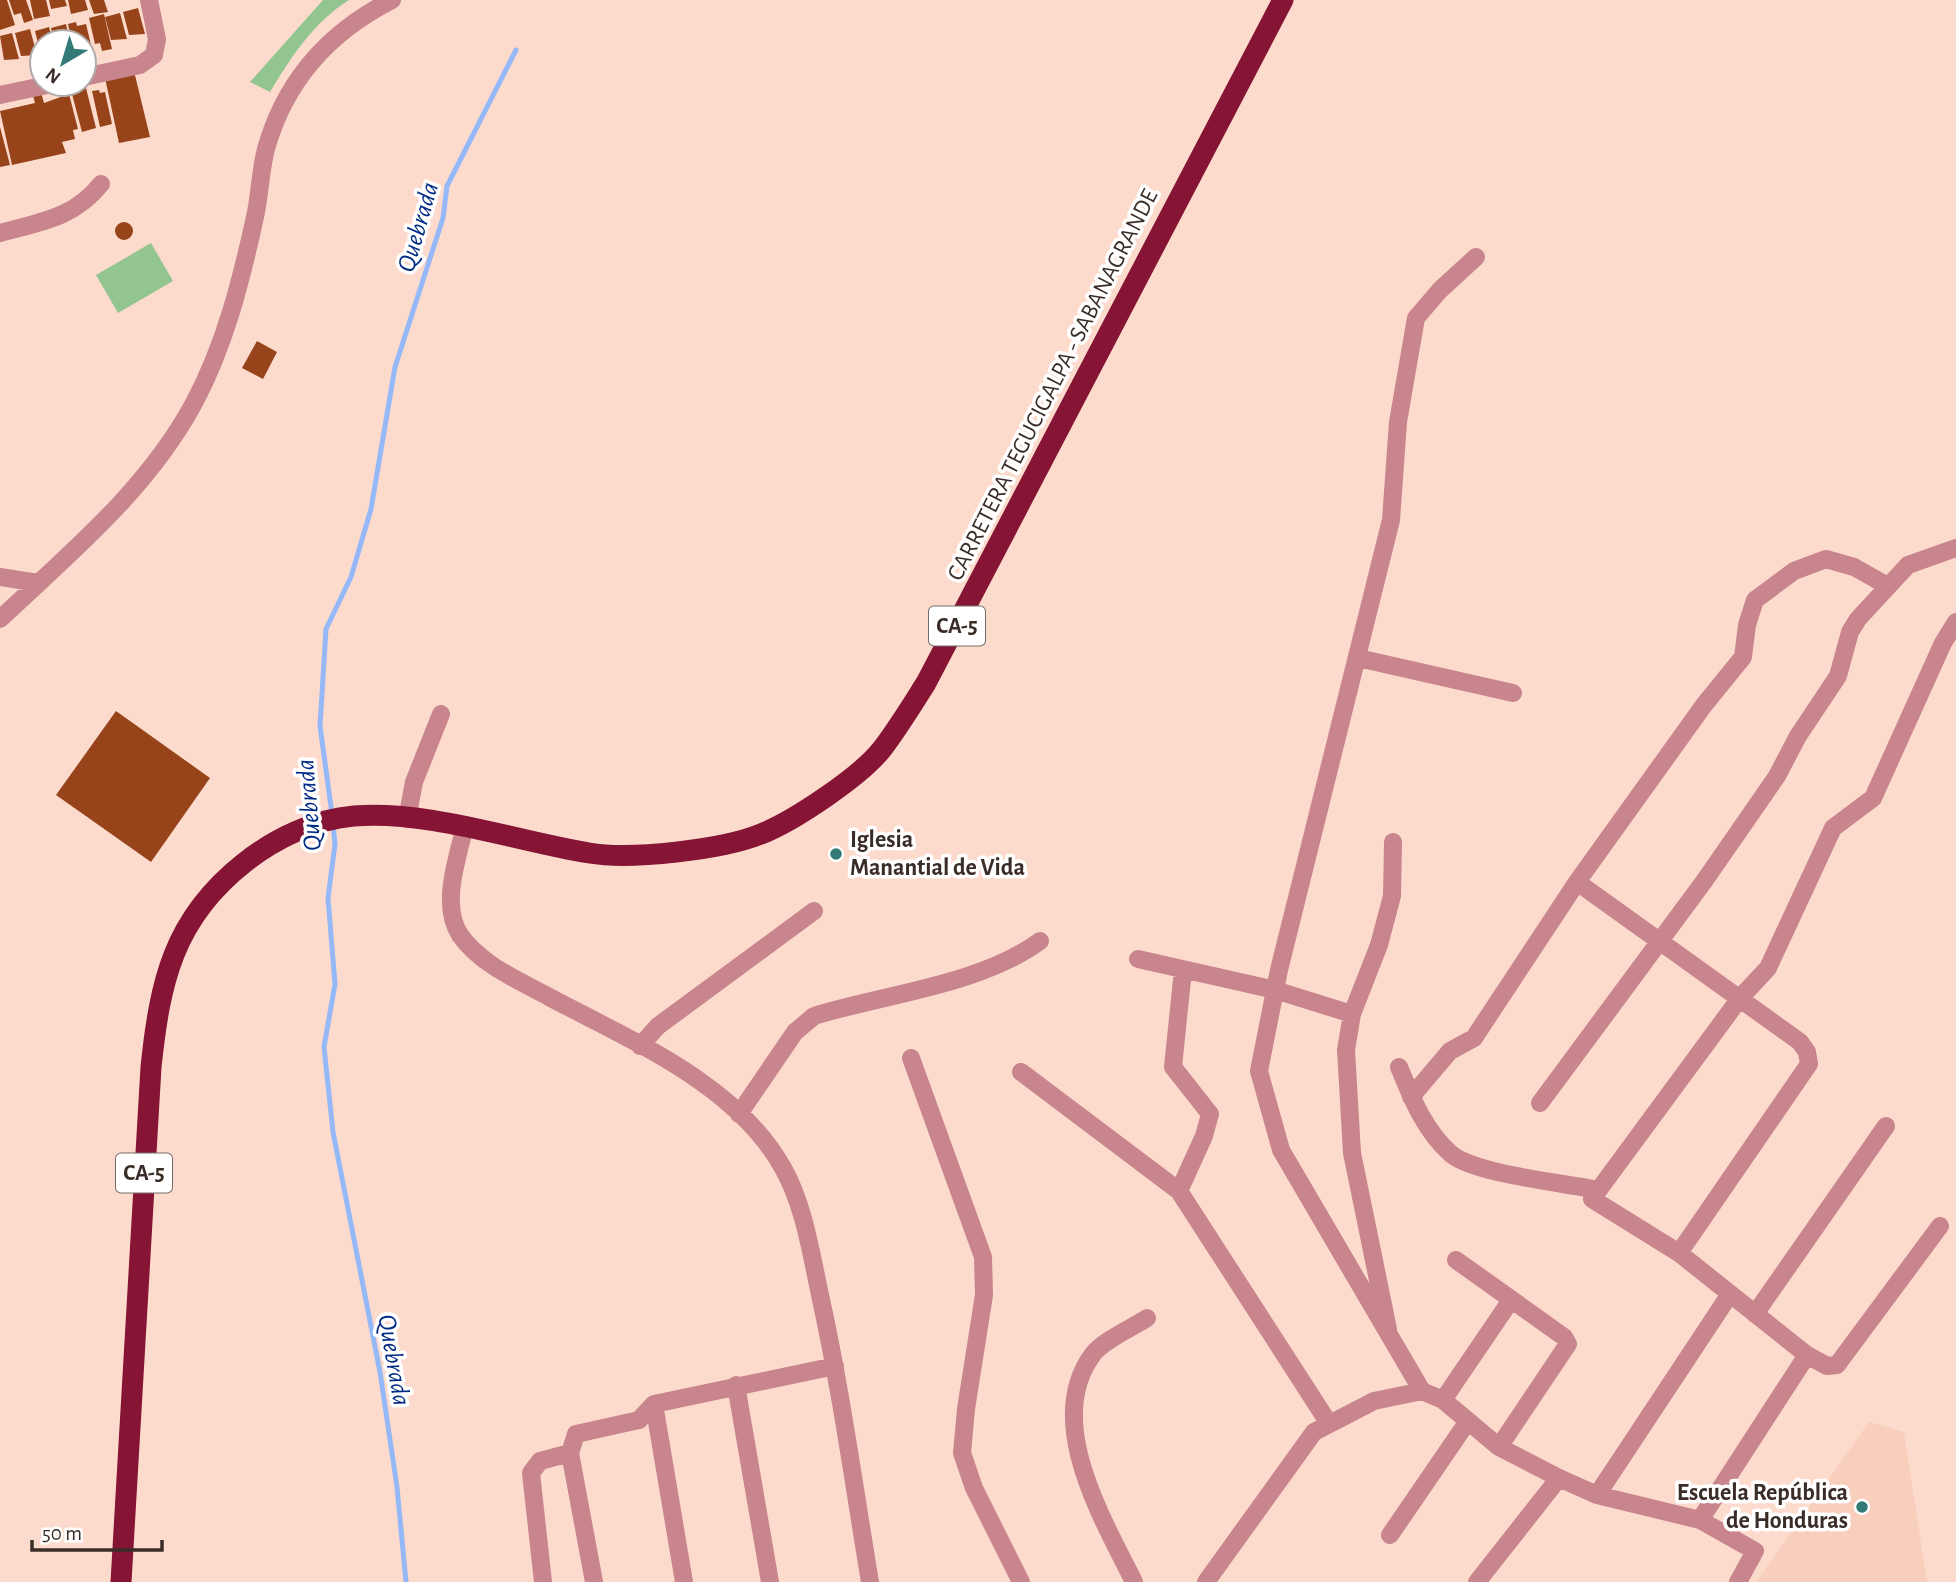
<svg xmlns="http://www.w3.org/2000/svg" width="1956" height="1582" font-family="'Alegreya Sans',sans-serif">
  <rect width="100%" height="100%" fill="#fddbcc"/>
  <!-- built -->
  <path fill="#f8cebc" d="M1869,1422l35,10 23,150h-171z"/>
  <!-- green -->
  <path fill="#93c591" d="M323,0h26c-35,22 -58,57 -79,92l-20,-10z
    M151,243l22,38 -55,32 -22,-38z"/>
  <g fill="none" stroke-linecap="round" stroke-linejoin="round">
    <!-- stream -->
    <path stroke="#95b8f8" stroke-width="5" d="M332,814l-12,-88 6,-97 25,-52 20,-68 24,-142 48,-149 4,-32 69,-136
      M333,824l2,20 -7,54 7,86 -11,63 9,85 47,240 17,115 9,95"/>
  </g>
  <!-- building -->
  <path fill="#98441a" d="M0,0h7l8,25 -15,5z
    M9,0h17l7,20 -9,3 -3,-10 -7,2z
    M30,0h16l4,16 -16,3z
    M49,0h16l2,6 -16,3z
    M68,0h17l3,10 -17,4z
    M89,0h15l4,12 -14,2z
    M138,8l7,26 -16,1 -6,-23z
    M120,13l7,26 -16,1 -6,-23z
    M104,14l8,35 -10,2 -2,-8 -5,1 -6,-26z
    M76,22l1,4 9,-2 7,29 -9,2v-13h-12l-4,-18z
    M66,24l4,18h-15l-4,-14z
    M49,27l4,15h-11l-1,13 -6,-24z
    M30,29l7,26 -16,1 -6,-23z
    M12,33l7,26 -15,1 -4,-24z
    M134,71l16,66 -31,6 -14,-65z
    M77,84h8l11,44 -14,4 -10,-38 7,-2z
    M99,90l1,3 5,-1 7,32 -12,3 -8,-36z
    M32,92h9l3,11 25,-9 9,35 -5,1 2,9 -13,3 4,11 -54,12 -12,-54 35,-8z
    M0,127l10,38 -10,2z
    M115 231a9 9 0 1 1 18 0a9 9 0 1 1-18 0Z
    M257,341l20,11 -14,27 -21,-11z
    M116,711l94,67 -59,84 -95,-67z"/>
  <g fill="none" stroke-linecap="round" stroke-linejoin="round">
    <!-- minor -->
    <path stroke="#c8858d" stroke-width="18" d="M84,77l56,-12 14,-10 3,-16 -8,-39
      M0,95l52,-11
      M0,233c40,-11 74,-15 101,-49
      M0,577l38,6
      M0,619c71,-67 147,-129 194,-216 31,-58 47,-122 61,-186 5,-22 5,-45 11,-68 19,-68 63,-117 126,-149
      M1358,658l155,35
      M407,819l7,-37 27,-68
      M465,826c-7,31 -25,79 -5,109 21,30 60,46 91,63 81,43 185,86 232,170 21,37 28,85 37,127 21,95 34,191 50,287
      M1577,882l223,160 7,10 2,12 -130,189
      M1138,959l137,31 77,24
      M640,1046l18,-20 156,-115
      M911,1058l72,199 1,38 -18,114 -4,44 12,35 47,94
      M1399,1067c13,32 26,64 52,87 24,20 113,29 147,36
      M1021,1072l158,119 149,231
      M1411,1097l39,-46 24,-13 103,-156 127,-177 39,-48 4,-32 8,-25 39,-29 32,-12 28,8 32,18
      M1540,1103l165,-223 72,-104 21,-40 40,-60 12,-44 8,-13 50,-54 48,-17
      M739,1114l56,-82 19,-16c71,-22 166,-31 226,-75
      M1179,1191l25,-55 6,-22 -37,-47 10,-97
      M1940,1226l-103,139 -10,1 -20,-11 -128,-102 -87,-54 148,-201 28,-30 65,-140 40,-30 70,-155 13,-21
      M1456,1260l108,77 4,7 -69,103
      M1755,1314l131,-188
      M1388,1329l-36,-176 -6,-103 6,-36 27,-69 13,-49 1,-54
      M736,1385l34,197
      M1422,1391l-141,-241 -22,-79 20,-101 112,-450 7,-98 18,-104 24,-28 36,-33
      M1443,1400l68,-100
      M654,1404l30,178
      M1597,1495l133,-201
      M1700,1520l107,-165
      M1390,1535l78,-114
      M543,1582l-12,-109 9,-12 30,-8
      M594,1582l-24,-129 6,-19 63,-14 15,-16 181,-38
      M1134,1582c-31,-63 -91,-161 -41,-228 11,-14 39,-26 54,-36
      M1206,1582l108,-150 60,-31 48,-10 21,9 56,47 60,31 38,17 103,25 55,31 -17,31
      M1477,1582l82,-104"/>
    <!-- highway -->
    <path stroke="#861434" stroke-width="21" d="M121,1582l30,-515c9,-85 22,-148 93,-204 30,-24 71,-44 110,-47 74,-6 162,25 235,37 42,7 133,-3 172,-19 33,-13 100,-58 121,-85 16,-21 30,-44 44,-66l357,-683"/>
  </g>
  <!-- markers -->
  <g fill="#317a77" stroke="#fff" stroke-width="2.5">
    <circle cx="836" cy="854" r="7"/>
    <circle cx="1862" cy="1507" r="7"/>
  </g>
  <g text-anchor="middle" dominant-baseline="central" stroke-width="7" stroke-linejoin="round" paint-order="stroke">
    <!-- shield labels -->
    <g fill="#fff" stroke="#756c68" stroke-width="2">
      <rect x="929" y="606.5" width="56" height="39" rx="5"/>
      <rect x="116" y="1153.5" width="56" height="39" rx="5"/>
    </g>
    <g font-size="23" font-weight="bold" fill="#3a2d27">
      <text x="957" y="626">CA-5</text>
      <text x="144" y="1173">CA-5</text>
    </g>
    <!-- street labels -->
    <g font-size="24" fill="#3a2d27" stroke="#fff">
      <text transform="translate(1053 385) rotate(-63)">CARRETERA TEGUCIGALPA - SABANAGRANDE</text>
    </g>
    <!-- poi labels -->
    <g font-size="24" font-weight="bold" fill="#3a2d27" stroke="#fff" text-anchor="start">
      <text x="850" y="840">Iglesia<tspan x="850" dy="28">Manantial de Vida</tspan></text>
      <text x="1848" y="1493" text-anchor="end">Escuela República<tspan x="1848" dy="28">de Honduras</tspan></text>
    </g>
    <!-- water labels -->
    <g font-size="26" font-style="italic" fill="#002b83" stroke="#fff">
      <text transform="translate(418 227) rotate(-74)">Quebrada</text>
      <text transform="translate(309 805) rotate(-95)">Quebrada</text>
      <text transform="translate(394 1360) rotate(80)">Quebrada</text>
    </g>
  </g>
  <!-- north arrow -->
  <g transform="translate(63 63) rotate(218)"><circle r="33" fill="#ffffff" stroke="#b0aba9" stroke-width="2"/>
  <path d="M0-5L12 26L0 18L-12 26Z" fill="#317a77"/>
  <text y="-10" font-size="19" font-weight="bold" text-anchor="middle" fill="#3a2d27">N</text>
  </g>
  <!-- scale -->
  <path d="M32 1540v10h130v-10" fill="none" stroke="#3a2d27" stroke-width="3.5"/>
  <text x="42" y="1540" font-size="21" fill="#3a2d27" stroke="#ffffff" stroke-width="5" paint-order="stroke">50 m</text>
</svg>
